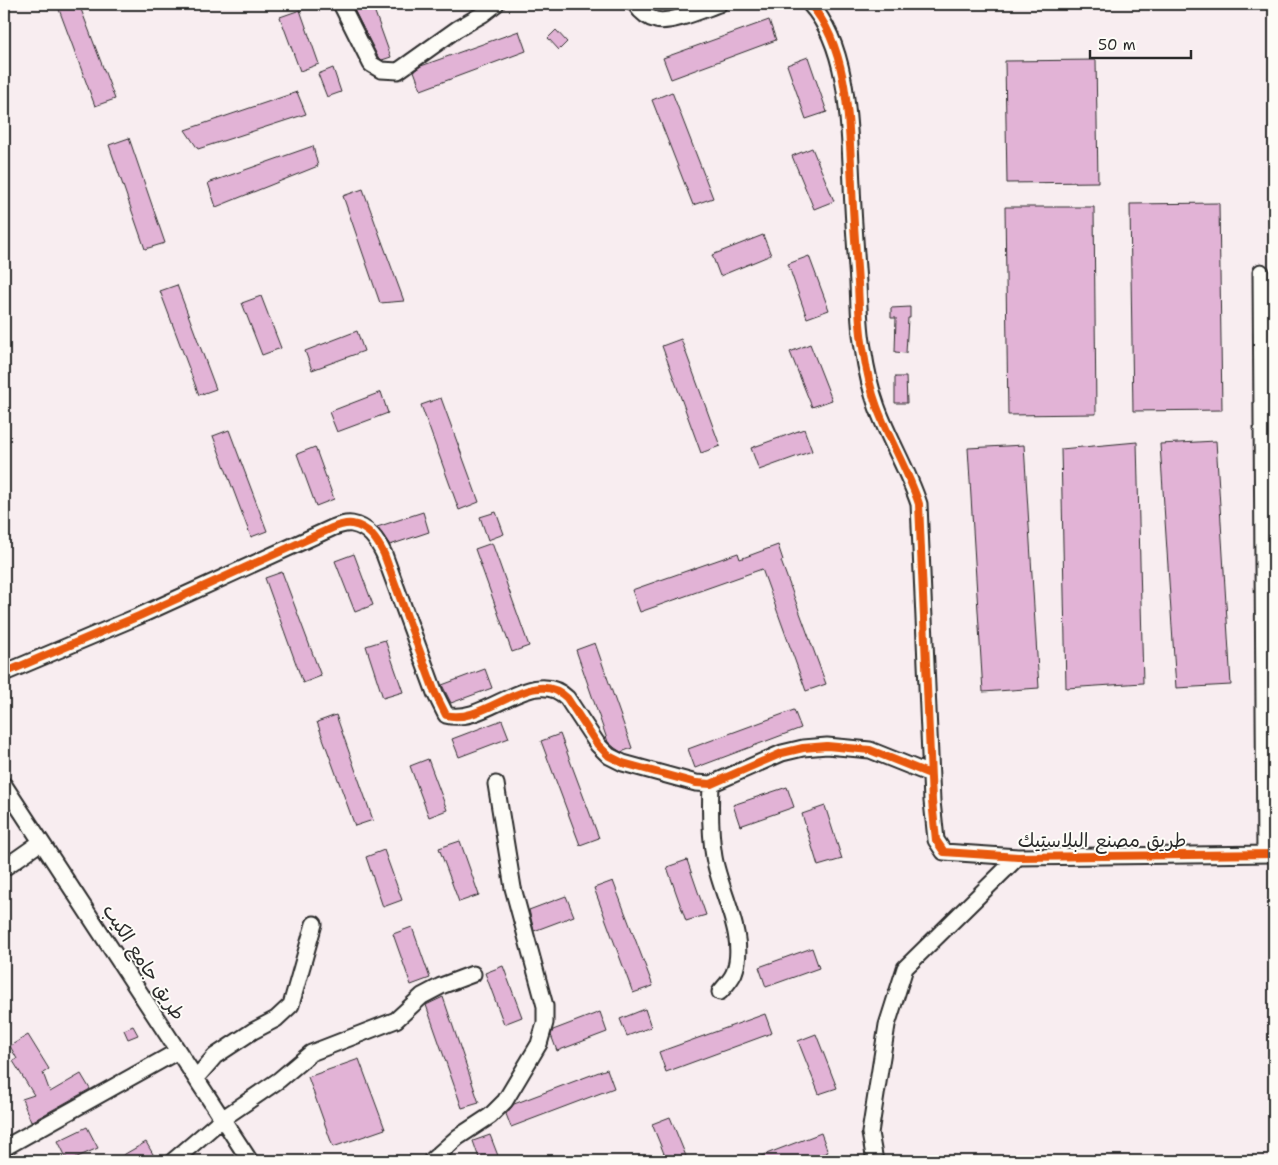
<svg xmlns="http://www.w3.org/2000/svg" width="1278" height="1165" font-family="'Shantell Sans','Playpen Sans Arabic',sans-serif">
  <rect width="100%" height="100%" fill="#f8edf0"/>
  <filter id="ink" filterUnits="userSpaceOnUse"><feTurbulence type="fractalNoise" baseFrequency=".02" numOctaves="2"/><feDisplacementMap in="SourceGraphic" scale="10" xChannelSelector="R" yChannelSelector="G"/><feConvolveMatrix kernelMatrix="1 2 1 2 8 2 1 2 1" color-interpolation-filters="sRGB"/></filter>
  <g filter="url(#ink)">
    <!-- building -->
    <path fill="#e2b3d6" stroke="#2b2b2b" d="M57,4h22l36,95 -20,7z
      M351,4h21l19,53 -9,3 -4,-3z
      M300,10l19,54 -19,7 -20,-54z
      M769,20l7,20 -105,39 -8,-21z
      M556,30l11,12 -8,8 -11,-12z
      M519,31l7,20 -105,39 -7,-19 7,-5z
      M808,57l19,55 -21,7 -19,-54z
      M1096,60l2,122 -91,1 -2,-122z
      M333,68l8,24 -14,5 -9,-23z
      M297,92l9,22 -108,35 -13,-19z
      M672,92l41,106 -20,7 -41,-105z
      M129,138l36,105 -20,6 -36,-104z
      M313,146l5,20 -102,41 -8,-24z
      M812,148l22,53 -20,8 -22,-53z
      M363,189l14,39 27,73 -24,2 -37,-107z
      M1219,203l3,207 -89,1 -3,-207z
      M1005,207h89l2,207 -88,1z
      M763,235l8,20 -51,21 -8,-21z
      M809,256l20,54 -22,8 -19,-54z
      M177,285l39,104 -17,6 -39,-104z
      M261,296l20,52 -19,7 -20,-52z
      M910,307v11h-2l-2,35 -11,-1 1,-34h-5v-10z
      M357,331l7,20 -52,19 -7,-19z
      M681,339l39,107 -19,7 -39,-107z
      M810,344l22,56 -20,7 -22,-55z
      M895,377h11l1,26h-12z
      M381,392l7,21 -51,19 -8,-20z
      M441,398l38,104 -20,8 -38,-105z
      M804,429l8,22 -53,19 -8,-22z
      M229,430l38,101 -16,6 -38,-101z
      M1216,441l15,244 -55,3 -16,-244z
      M1137,442l6,241 -77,5 -5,-239z
      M1024,445l15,243 -56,4 -15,-244z
      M315,447l19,52 -18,7 -19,-52z
      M423,512l6,20 -39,13 -13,-18z
      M496,512l8,22 -16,6 -8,-23z
      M492,543l37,103 -17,6 -37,-103z
      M778,545l5,15 -2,1 45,123 -20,7 -44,-122 -122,43 -8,-22 106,-37 2,6z
      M354,554l19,51 -18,7 -20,-51z
      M282,572l39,104 -18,7 -38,-105z
      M385,640l18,52 -20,6 -17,-52z
      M595,643l37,105 -11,4 -6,-4 -7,-6 -32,-92z
      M485,669l7,19 -41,15 -9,-18z
      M794,710l7,18 -106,40 -7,-19z
      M336,715l37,105 -18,6 -38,-104z
      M502,720l7,18 -50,19 -7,-18z
      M560,734l39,104 -19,7 -39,-104z
      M428,759l19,51 -18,7 -19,-51z
      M787,787l7,20 -54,19 -7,-21z
      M825,806l17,53 -24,7 -16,-52z
      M460,841l19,54 -20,7 -20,-54z
      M384,850l18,50 -19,7 -17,-50z
      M687,860l19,55 -20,6 -19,-54z
      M613,881l40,105 -20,7 -39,-105z
      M566,896l8,20 -40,15 -5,-21z
      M412,927l18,51 -19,7 -18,-51z
      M812,948l7,20 -53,19 -7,-20z
      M503,966l19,51 -18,7 -19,-51z
      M443,997l36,106 -17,5 -36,-103z
      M645,1009l6,18 -24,9 -7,-17z
      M600,1012l7,20 -50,19 -6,-16 2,-5z
      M765,1014l7,19 -106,39 -7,-20z
      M133,1026l5,9 -10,4 -4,-9z
      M816,1034l21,54 -18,6 -21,-53z
      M28,1035l21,34 -6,4 7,19 31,-18 9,15 -59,33 -9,-23 12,-4 -21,-34 4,-2 -7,-13z
      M359,1059l26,70 -52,18 -25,-70z
      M607,1069l7,19 -103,39 -5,-13 8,-10z
      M670,1117l18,44h-21l-15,-37z
      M87,1127l11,21 -30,13 -10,-20z
      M821,1133l7,19 -24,9h-56z
      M490,1135l10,26h-20l-7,-20z
      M146,1142l11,19h-44z"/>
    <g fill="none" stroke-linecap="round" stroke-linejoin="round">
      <defs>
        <path id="minor" d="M341,4l30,60 10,6 17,1 59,-42 26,-15 13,-10
          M635,4c5,7 11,14 21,16 15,4 48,-11 63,-16
          M810,4c40,44 39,125 42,181 1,33 4,66 6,98 1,22 1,44 5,65 3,20 7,40 14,59 12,33 31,63 42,97l13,297 4,39 8,12 74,5 256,-3
          M1261,272l4,582
          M4,673l135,-57 193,-88c5,-2 14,-5 20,-4 17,3 25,16 32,30l51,139 11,22c39,11 87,-51 121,-17l31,47 11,11 14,7 73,20 15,1 71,-31 21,-5 24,-2 43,4 60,24
          M711,784c-1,25 -1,49 3,73 6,36 34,80 20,116 -3,7 -9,13 -14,19
          M4,785l246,376
          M4,868l37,-26
          M196,1078l19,-22 38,-25 23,-12 15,-14 23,-81
          M4,1148l174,-97
          M173,1161l49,-42 57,-39 32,-27 85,-33 26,-24 19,-10 32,-12
          M431,1161l27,-24 32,-21 15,-15 34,-57 6,-21v-17l-32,-118 -17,-104
          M875,1161l-5,-28 17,-108 18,-57 113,-111"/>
      </defs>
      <!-- minor casing -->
      <use href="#minor" stroke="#2b2b2b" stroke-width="19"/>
      <!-- minor -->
      <use href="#minor" stroke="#fdfcf7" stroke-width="15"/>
      <defs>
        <path id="cycleway" d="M810,4c40,44 39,125 42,181 1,33 4,66 6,98 1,22 1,44 5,65 3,20 7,40 14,59 12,33 31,63 42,97l13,297 4,39 8,12 74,5 256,-3
          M4,673l135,-57 193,-88c5,-2 14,-5 20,-4 17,3 25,16 32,30l51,139 11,22c39,11 87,-51 121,-17l31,47 11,11 14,7 73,20 15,1 71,-31 21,-5 24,-2 43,4 60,24"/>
      </defs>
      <!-- cycleway casing -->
      <use href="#cycleway" stroke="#fdfcf7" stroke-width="11"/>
      <!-- cycleway -->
      <use href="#cycleway" stroke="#e8590c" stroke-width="8"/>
    </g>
  </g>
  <g text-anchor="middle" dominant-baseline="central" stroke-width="4" stroke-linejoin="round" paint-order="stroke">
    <!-- street labels -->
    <g font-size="19" fill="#2b2b2b" stroke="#fdfcf7">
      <text x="1102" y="840">طريق مصنع البلاستيك</text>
      <text transform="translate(144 962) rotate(57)">طريق جامع الكيب</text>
    </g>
  </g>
  <!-- margin -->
  <rect width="1278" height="1165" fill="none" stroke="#fdfcf7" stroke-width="20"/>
  <rect x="10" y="10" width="1258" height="1145" fill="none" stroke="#2b2b2b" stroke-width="2" filter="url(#ink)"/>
  <!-- scale -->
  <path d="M1090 50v8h101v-8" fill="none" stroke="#2b2b2b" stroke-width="2.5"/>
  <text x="1098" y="50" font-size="15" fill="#2b2b2b" stroke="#fdfcf7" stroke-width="4" paint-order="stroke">50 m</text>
</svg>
